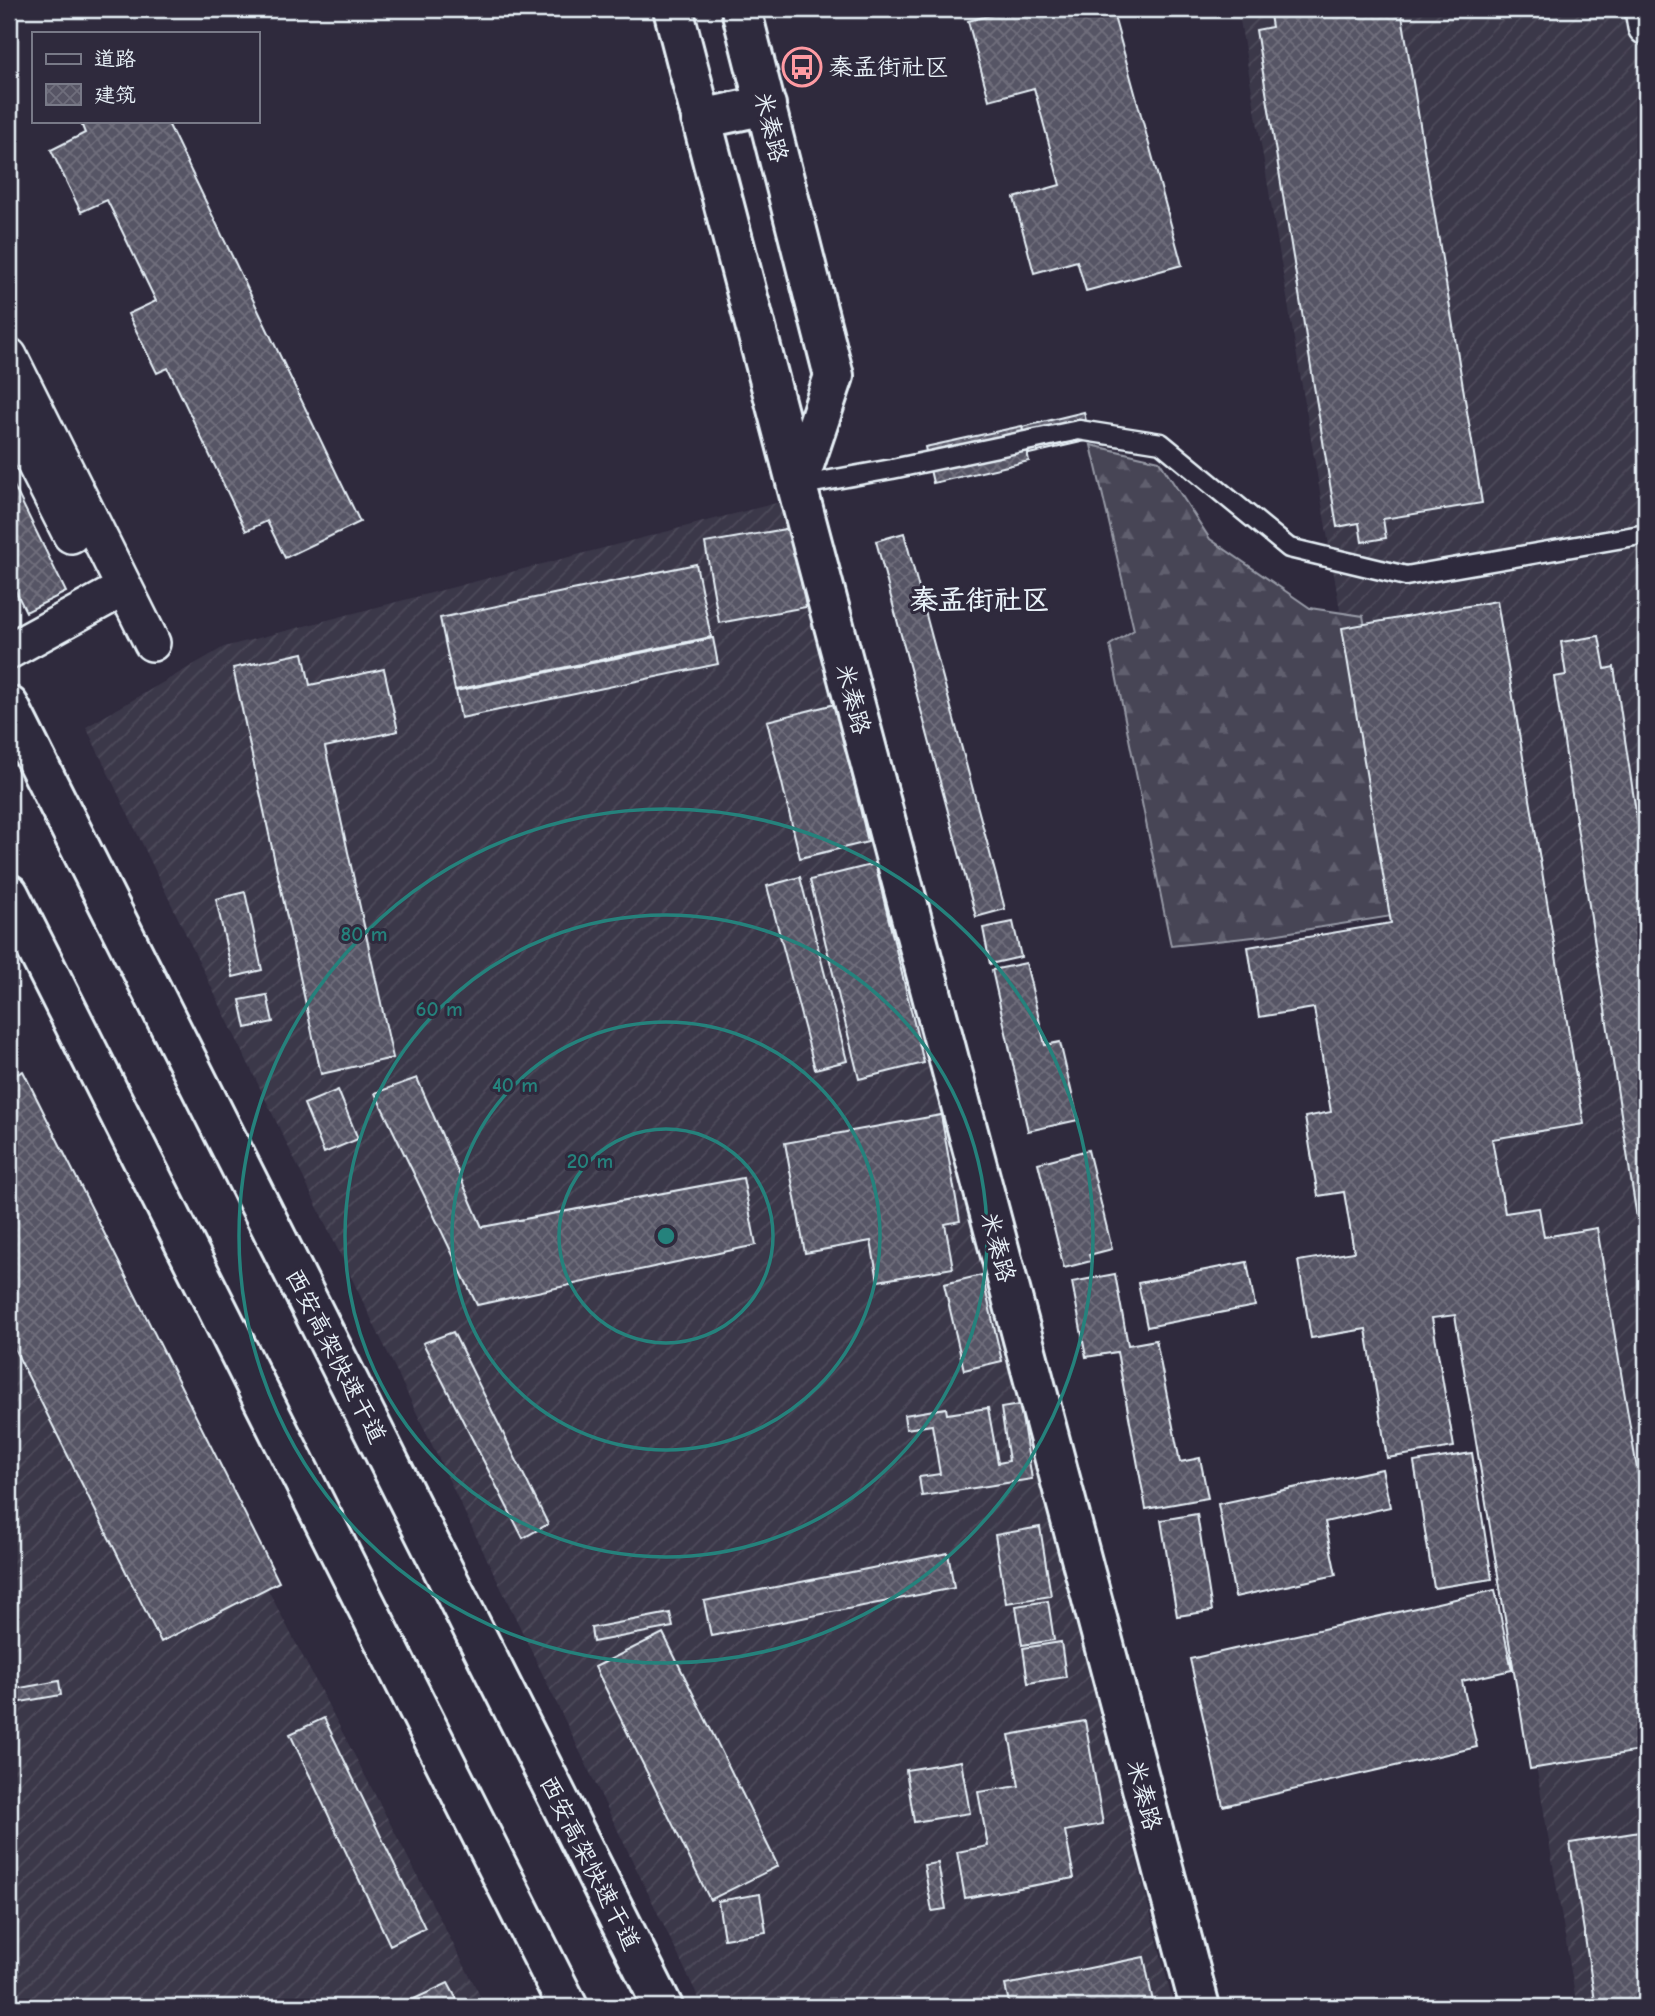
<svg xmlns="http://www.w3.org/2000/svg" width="1655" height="2016" font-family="'Comic Neue','LXGW WenKai TC',sans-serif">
  <defs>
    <pattern id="industrial-furrows" width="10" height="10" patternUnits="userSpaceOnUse" patternTransform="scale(1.75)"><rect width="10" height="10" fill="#3b3749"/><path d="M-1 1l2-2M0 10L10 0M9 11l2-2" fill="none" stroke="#4e4b5b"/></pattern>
    <pattern id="forest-firs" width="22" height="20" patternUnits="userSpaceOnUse" patternTransform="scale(1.75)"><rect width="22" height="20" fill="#464455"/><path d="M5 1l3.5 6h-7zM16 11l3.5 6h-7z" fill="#615f6e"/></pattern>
    <pattern id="building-cross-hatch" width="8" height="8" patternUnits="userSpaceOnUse" patternTransform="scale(1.75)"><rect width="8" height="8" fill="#575565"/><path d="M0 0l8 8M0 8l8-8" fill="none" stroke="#6f6e7c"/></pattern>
  </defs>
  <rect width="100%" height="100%" fill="#2f2a3d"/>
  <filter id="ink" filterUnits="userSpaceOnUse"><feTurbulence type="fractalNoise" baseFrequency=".0143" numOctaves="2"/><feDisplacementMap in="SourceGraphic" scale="14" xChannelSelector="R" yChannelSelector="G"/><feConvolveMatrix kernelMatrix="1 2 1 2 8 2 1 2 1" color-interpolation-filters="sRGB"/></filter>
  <g filter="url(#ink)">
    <!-- industrial -->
    <path fill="url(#industrial-furrows)" d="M1238,9h408v1998h-69z
      M795,498l379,1509h-471l-617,-1280 138,-80z
      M11,1098l475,909h-477v-908z"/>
    <!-- forest -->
    <path fill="url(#forest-firs)" stroke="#979aa6" stroke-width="2" d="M1091,445l68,16 51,78 100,69 53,8 54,296 -145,23 -101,11 -61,-301 24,-15z"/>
    <!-- building -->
    <path fill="url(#building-cross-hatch)" stroke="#e8f1f8" stroke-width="2" d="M1015,9h97l70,256 -96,26 -9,-30 -43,12 -20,-75 46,-13 -26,-97 -45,12 -21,-79z
      M1269,9h132l81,494 -99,16 3,19 -24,4 -3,-19 -22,4 -81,-497 16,-3z
      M80,121h87l193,401 -75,36 -18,-37 -21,10 -78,-163 -11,5 -29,-59 28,-13 -49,-101 -26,12 -30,-62 34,-17z
      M1084,412l6,28 -61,14 -7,-27z
      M1022,426l7,35 -96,22 -8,-36z
      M9,476l57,116 -40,20 -17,-34z
      M791,528l15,79 -87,16 -14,-80z
      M904,533l101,376 -29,8 -100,-376z
      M696,564l15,73 -256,53 -15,-72z
      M1497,601l87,523 -92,15 13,74 34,-5 5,29 53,-9 49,295v227l-116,19 -75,-454 -23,3 22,129 -67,11 -21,-129 -55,9 -13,-77 56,-9 -10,-60 -26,4 -13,-79 26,-5 -17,-104 -55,9 -11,-70 143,-24 -49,-295z
      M1599,636l6,33 9,-2 32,211v399l-92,-600 12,-2 -5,-33z
      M713,638l5,26 -257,54 -5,-27z
      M303,653l7,32 74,-16 14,62 -73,16 68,311 -72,16 -88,-406z
      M835,704l33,138 -68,16 -33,-137z
      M875,864l49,199 -65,16 -49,-199z
      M800,877l47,184 -32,8 -48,-183z
      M245,892l17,78 -29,7 -17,-78z
      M1013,922l8,35 -31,7 -7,-36z
      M1026,963l19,82 15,-3 18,78 -50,11 -36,-161z
      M267,995l6,27 -27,6 -6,-28z
      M23,1071l256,511 -118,60 -152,-304v-260z
      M417,1078l65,149 261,-49 13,67 -279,60 -102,-212z
      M338,1090l20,49 -34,14 -20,-49z
      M941,1115l19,106 -15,3 8,44 -75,13 -7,-40 -66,12 -20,-110z
      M1088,1150l24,99 -23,6 2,6 -27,7 -26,-105z
      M1247,1262l8,44 -108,21 -9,-44z
      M1115,1274l13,71 28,-5 24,122 20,-4 8,40 -62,11 -29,-157 -31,5 -14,-75z
      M982,1275l20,86 -38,9 -20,-86z
      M453,1332l95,192 -25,14 -100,-195z
      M1020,1405l12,74 -110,17 -3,-19 21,-3 -8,-49 -26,4 -2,-14 42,-7 1,6 41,-6 10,55 11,-2 -8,-53z
      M1472,1453l20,126 -58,9 -20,-126z
      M1382,1469l8,38 -65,15 11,53 -101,22 -17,-93z
      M1197,1514l15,97 -35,5 -16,-96z
      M1040,1527l11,69 -45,7 -11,-68z
      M948,1553l6,35 -243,48 -7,-35z
      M1495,1590l17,80 -50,11 15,66 -254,59 -33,-147z
      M1048,1601l6,39 -32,5 -6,-39z
      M670,1613l3,14 -80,15 -2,-14z
      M663,1633l115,233 -68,34 -115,-233z
      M1061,1642l5,35 -38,6 -5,-35z
      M59,1681l2,14 -52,9v-14z
      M324,1718l101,210 -35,17 -100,-211z
      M1085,1721l18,103 -38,7 9,47 -109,20 -8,-46 31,-6 -10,-54 41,-6 -10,-51z
      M961,1761l9,52 -56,9 -8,-52z
      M1646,1831v176h-50l-26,-164z
      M938,1863l8,46 -14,2 -8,-46z
      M760,1894l6,38 -42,7 -6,-38z
      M1144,1957l10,50h-144l-5,-22z
      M448,1983l13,24h-64z"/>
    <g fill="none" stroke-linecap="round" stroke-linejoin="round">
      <defs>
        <path id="lane" d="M797,486l95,-17 187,-39 82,13 128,105 117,28 240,-42"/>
        <path id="street" d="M1643,9l3,18
          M9,356l143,287
          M9,413l62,122
          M9,651l115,-63"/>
        <path id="secondary" d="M673,9l124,477 403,1521
          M741,9l93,367 -37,110
          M701,119l65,-14"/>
        <path id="highway" d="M9,706l654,1301
          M9,894l559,1113"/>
      </defs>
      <!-- lane casing -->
      <use href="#lane" stroke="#e8f1f8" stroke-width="23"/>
      <!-- street casing -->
      <use href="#street" stroke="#e8f1f8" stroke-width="40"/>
      <!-- secondary casing -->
      <use href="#secondary" stroke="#e8f1f8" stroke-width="44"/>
      <!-- highway casing -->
      <use href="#highway" stroke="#e8f1f8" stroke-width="44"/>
      <!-- lane -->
      <use href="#lane" stroke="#2f2a3d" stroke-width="18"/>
      <!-- street -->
      <use href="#street" stroke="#2f2a3d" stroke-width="35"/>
      <!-- secondary -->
      <use href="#secondary" stroke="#2f2a3d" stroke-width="38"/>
      <!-- highway -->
      <use href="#highway" stroke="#2f2a3d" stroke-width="38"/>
    </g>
  </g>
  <!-- distance rings -->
  <g fill="none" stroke="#25827c" stroke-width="3.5">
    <circle cx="666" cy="1236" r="107"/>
    <circle cx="666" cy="1236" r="214"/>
    <circle cx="666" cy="1236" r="321"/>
    <circle cx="666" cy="1236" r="427"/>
  </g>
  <!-- icons -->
  <defs>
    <symbol id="bus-ring" viewBox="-11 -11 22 22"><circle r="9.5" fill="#2f2a3d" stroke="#ff9aa2" stroke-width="1.5"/><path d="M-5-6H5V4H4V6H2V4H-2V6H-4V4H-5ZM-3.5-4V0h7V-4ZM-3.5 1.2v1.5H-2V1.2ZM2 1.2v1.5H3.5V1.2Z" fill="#ff9aa2"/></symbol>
  </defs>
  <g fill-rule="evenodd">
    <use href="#bus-ring" x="780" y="45" width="44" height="44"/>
  </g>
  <g text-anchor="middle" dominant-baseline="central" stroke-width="6" stroke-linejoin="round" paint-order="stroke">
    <!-- poi labels -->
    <g font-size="24" fill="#e8f1f8" stroke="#2f2a3d" text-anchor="start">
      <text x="829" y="67">秦孟街社区</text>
    </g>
    <!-- street labels -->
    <g font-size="24" fill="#e8f1f8" stroke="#2f2a3d">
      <text transform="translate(771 127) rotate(76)">米秦路</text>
      <text transform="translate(853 699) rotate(75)">米秦路</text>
      <text transform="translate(998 1247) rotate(75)">米秦路</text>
      <text transform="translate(336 1356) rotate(63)">西安高架快速干道</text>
      <text transform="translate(1144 1795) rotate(75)">米秦路</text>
      <text transform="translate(590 1863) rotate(63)">西安高架快速干道</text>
    </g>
    <!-- quarter labels -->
    <g font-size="28" font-weight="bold" fill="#e8f1f8" stroke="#2f2a3d">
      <text x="980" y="600">秦孟街社区</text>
    </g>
  </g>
  <circle cx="666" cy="1236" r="10" fill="#25827c" stroke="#2f2a3d" stroke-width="3.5"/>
  <g font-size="21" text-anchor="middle" font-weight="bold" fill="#25827c" stroke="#2f2a3d" stroke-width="6" stroke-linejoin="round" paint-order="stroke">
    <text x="364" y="941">80 m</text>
    <text x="439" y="1016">60 m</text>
    <text x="515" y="1092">40 m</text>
    <text x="590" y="1168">20 m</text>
  </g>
  <!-- margin -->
  <rect width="1655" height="2016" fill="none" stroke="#2f2a3d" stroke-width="35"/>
  <rect x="18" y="18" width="1620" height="1981" fill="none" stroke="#e8f1f8" stroke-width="2.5" filter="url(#ink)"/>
  <!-- legend -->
  <rect x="32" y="32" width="228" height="91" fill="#2f2a3d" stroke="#797a88" stroke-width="2"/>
  <rect x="46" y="54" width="35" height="10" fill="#2f2a3d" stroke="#797a88" stroke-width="2"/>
  <text x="94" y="66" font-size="21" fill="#e8f1f8">道路</text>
  <rect x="46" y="84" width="35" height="21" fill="url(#building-cross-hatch)" stroke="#797a88" stroke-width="2"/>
  <text x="94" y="102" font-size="21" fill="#e8f1f8">建筑</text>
</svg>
